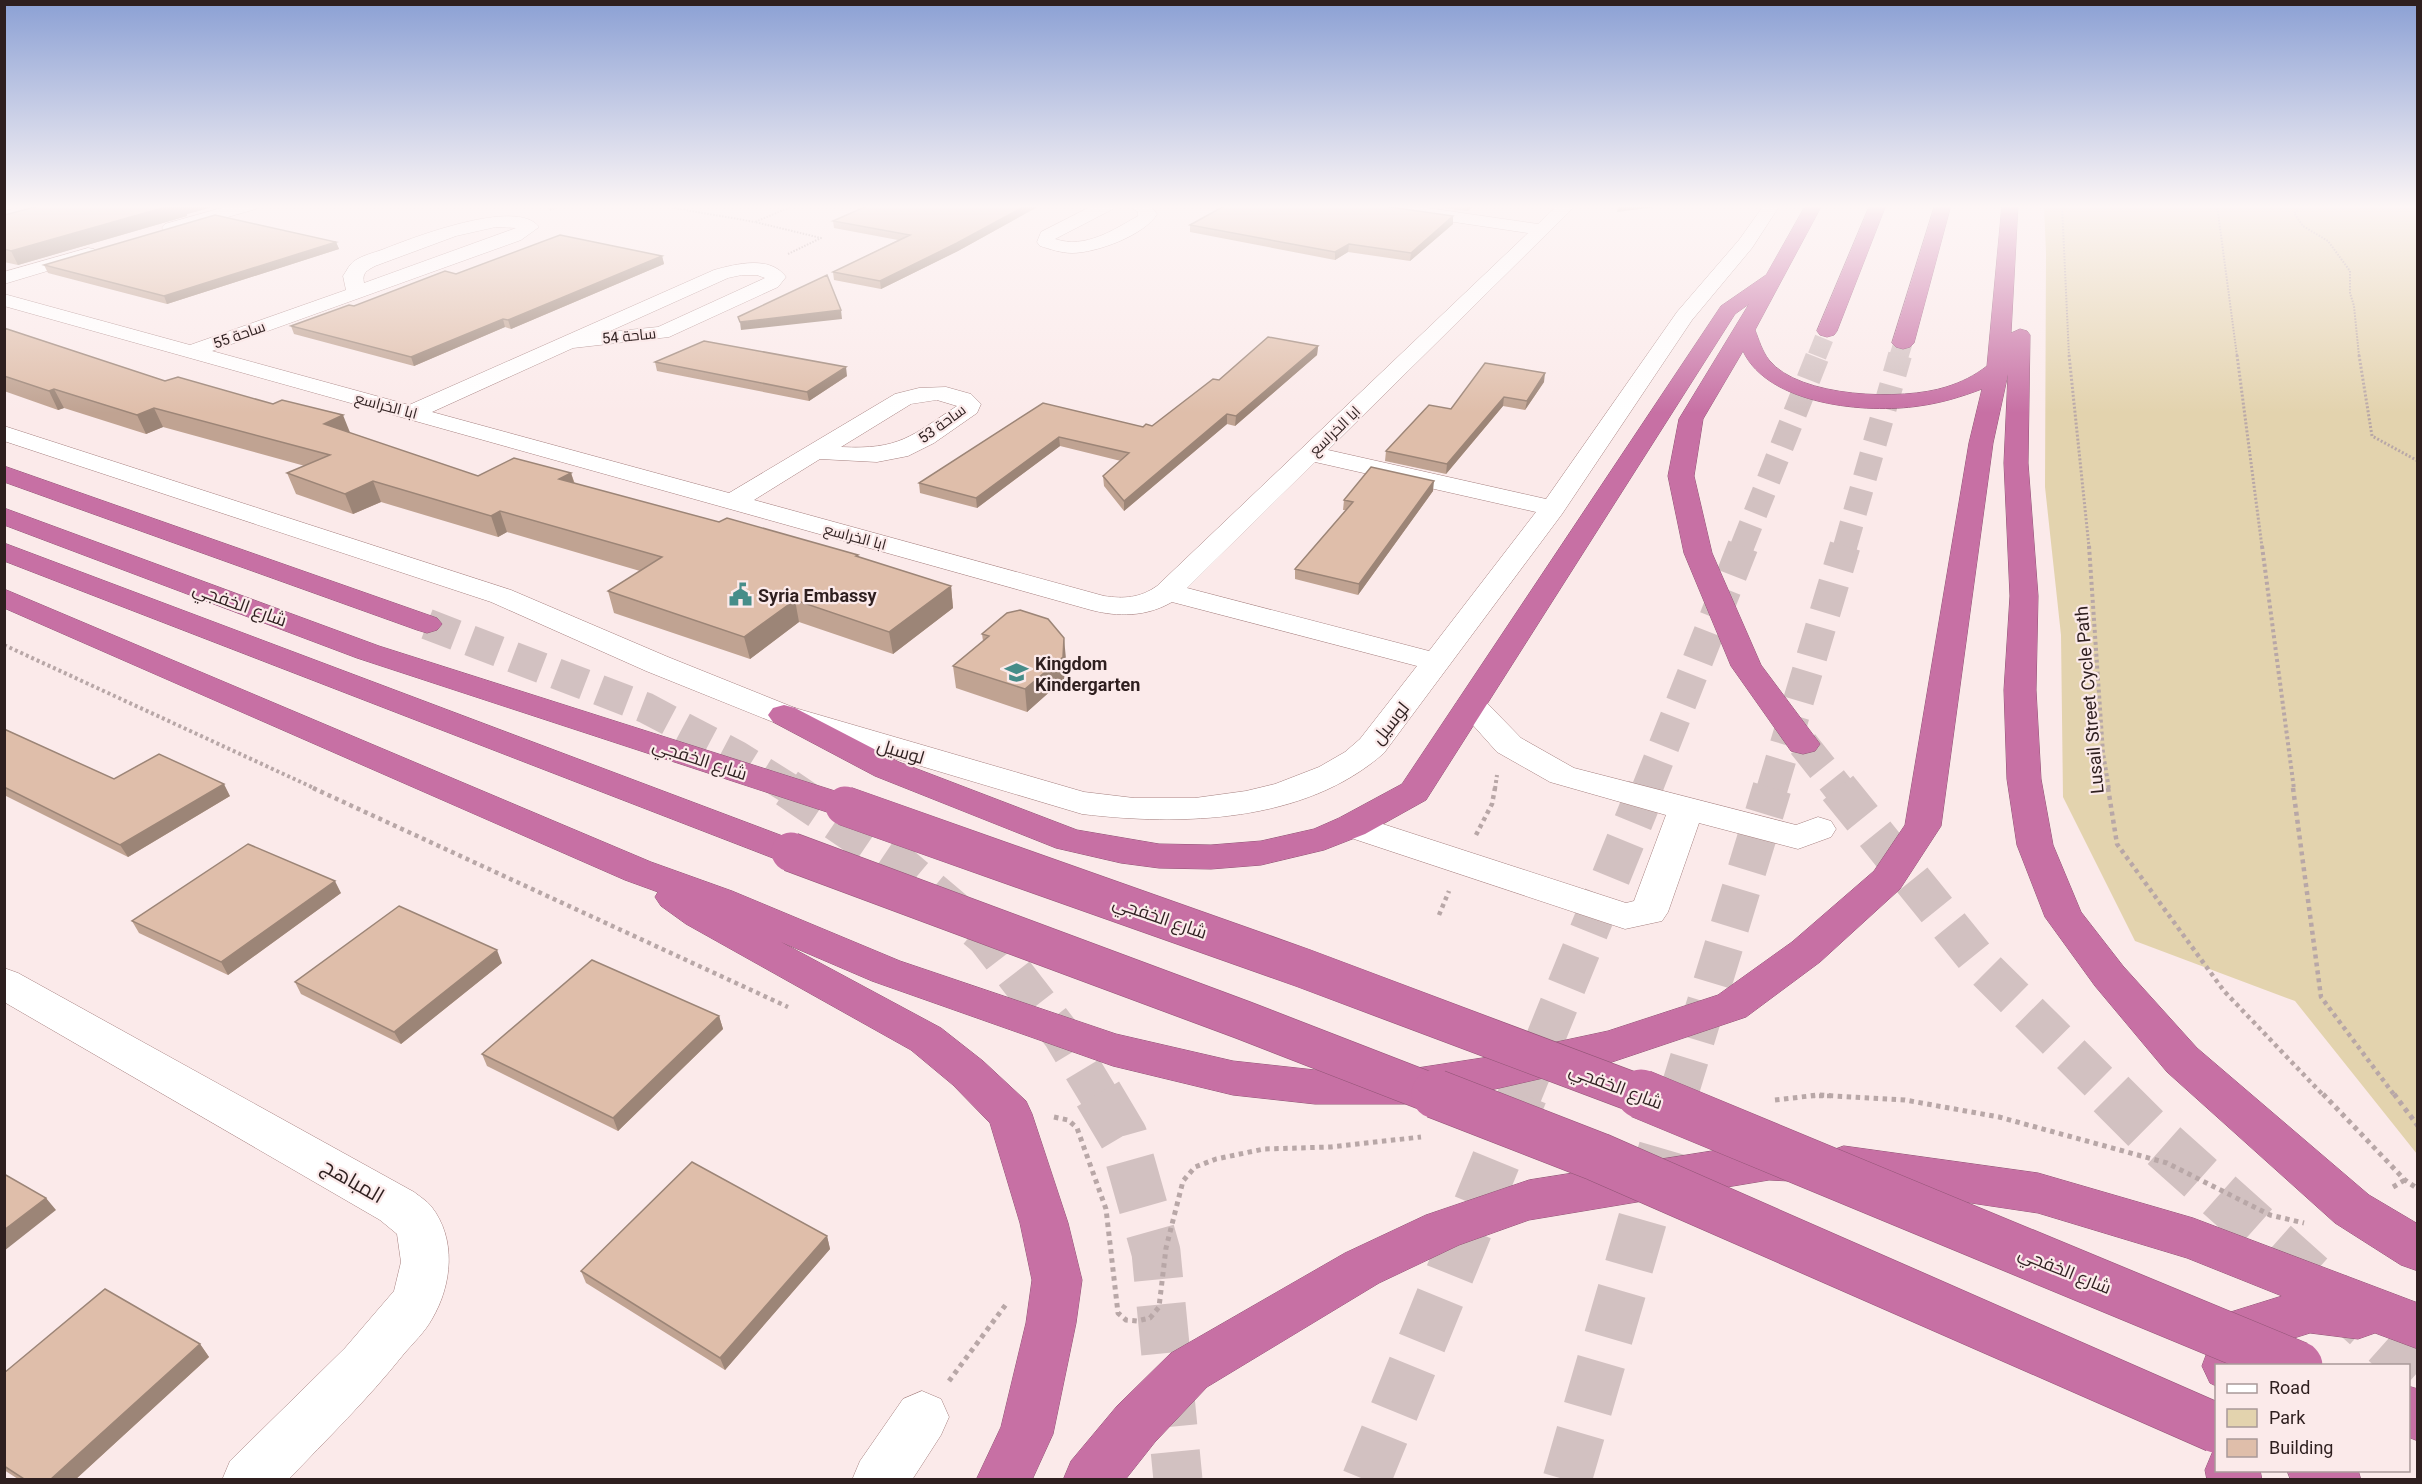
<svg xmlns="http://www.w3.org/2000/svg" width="2422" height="1484" font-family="Roboto,Cairo,sans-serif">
  <rect width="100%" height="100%" fill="#fbeaea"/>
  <!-- green -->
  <path fill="#e3d3ae" d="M2044,205h373v949l-122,-153 -160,-60 -72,-144 -2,-162 -16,-148 1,-234z"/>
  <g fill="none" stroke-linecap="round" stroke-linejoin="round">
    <!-- highway-tunnel-far4 -->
    <path stroke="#d2c1c1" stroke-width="19" stroke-dasharray="19 10" stroke-linecap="butt" d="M1817,356l10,-25
      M1899,356l4,-13"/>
    <!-- highway-tunnel-far3 -->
    <path stroke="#d2c1c1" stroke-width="24" stroke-dasharray="24 12" stroke-linecap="butt" d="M1742,547l76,-192
      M1845,547l55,-192"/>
    <!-- highway-tunnel-far2 -->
    <path stroke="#d2c1c1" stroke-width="31" stroke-dasharray="31 15" stroke-linecap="butt" d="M427,624l219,84 91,48 53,33
      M1803,744l36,45
      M1647,789l96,-243
      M1772,789l73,-243"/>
    <!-- highway-tunnel-far1 -->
    <path stroke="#d2c1c1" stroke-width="39" stroke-dasharray="39 20" stroke-linecap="butt" d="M787,788l112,76 87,73 76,98 37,61
      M1838,788l145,179 130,129
      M1522,1096l125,-308
      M1678,1096l94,-308"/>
    <!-- highway-tunnel -->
    <path stroke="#d2c1c1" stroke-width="49" stroke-dasharray="49 25" stroke-linecap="butt" d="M1098,1094l25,42 33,116 22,228
      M2111,1094l41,41 266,237
      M1366,1480l157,-386
      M1567,1480l112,-386"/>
    <defs>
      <path id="minor" d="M4,205h9l-2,4 -7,1z
        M232,205h26l-2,4 -85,24 -6,-1 -3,-4 3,-4z
        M1094,205h21l-2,4 -58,30c31,10 58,-9 83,-23v-4l-10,-7h22l7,9c-12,21 -61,39 -85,39 -11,0 -22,-4 -32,-7l-3,-4 4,-10z
        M1366,205h41l131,19 20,-19h18l-248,245 218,49 131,-187 62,-72 25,-35h16l-28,43 -60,72 -130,194 -178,239c-79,70 -203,73 -302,61l-309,-92 -127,-51 -155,-69 -487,-161v-15l507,164 157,67 127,51 289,84 50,6h61l51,-7 29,-7 44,-17 26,-15 15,-13 57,-73 -245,-64c-26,15 -54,15 -81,8l-1087,-304v-12l186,51 156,-55 -3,-14c3,-4 5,-9 8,-12 7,-8 23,-11 33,-15 28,-11 133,-52 155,-22l-18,13 -309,111 197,54 305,-135c22,-6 56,-15 72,7l-8,10 -109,50 -96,11 -141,64 297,81 166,-99 24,-6 27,-1 25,7 10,10 -4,9 -43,30 -26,13 -31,6 -57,-3 -66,41 350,96c20,3 36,2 53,-10l371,-353 -154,-23 -6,-1zM496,227l20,1 -152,55c-2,-10 2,-12 11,-17l81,-30zM742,275h15l8,3 -107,49 -50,5 120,-54zM937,400l20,6c-46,30 -57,44 -116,41l70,-43zM1315,462l221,50 -107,139 -242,-63z
        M88,248l6,1 3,4 -3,4 -90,27v-12z
        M1471,695l11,3 39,40 53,30 222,57 22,-8 13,4 5,8 -5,8 -33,12 -99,-26 -31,89 -6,9 -37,8 -286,-95 -5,-8 5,-8 13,-4 274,89 8,-2 32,-86 -116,-33 -53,-30 -42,-47 5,-7z
        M4,968l14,5 396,219c5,4 13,9 17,14 26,33 21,79 1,113 -7,13 -19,24 -29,36 -35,44 -76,84 -115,125h-66l8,-19 115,-113 49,-57 7,-29 -4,-28 -17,-14 -376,-218z
        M922,1391l19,8 8,18 -8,18 -29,45h-60l8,-19 43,-62z"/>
      <path id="highway" d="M1806,205h16l-67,125c4,10 7,21 14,30 30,38 134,41 177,27 16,-5 28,-11 41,-21l15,-161h16l-7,128 9,-4 7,2 3,4 -2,128 10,133 -2,94 5,89 12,66 28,67 42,54 74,82 172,147 49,29v47l-17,-6 -66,-42 -168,-151 -72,-86 -50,-69 -28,-72 -10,-66 -3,-89 6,-94 -6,-133 4,-89 -15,69 -52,383 -41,63 -80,73 -74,55 -137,46 -127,29 -78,12h-89l-82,-9 -120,-29 -241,-85 -91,-39 160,86 42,33 43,40 6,13 36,109 14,57 -6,43 -23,111 -21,46h-56l25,-53 25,-104 6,-43 -12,-57 -30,-100 -37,-38 -42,-35 -225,-126 -25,-18 -6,-9 3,-5 -33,-12 -621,-272v-19l647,273 81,29 168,70 216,73 117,27 82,9h89l78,-12 126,-27 110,-36 74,-53 82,-71 31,-46 64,-382 13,-54c-21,8 -41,14 -63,17 -52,8 -151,-1 -176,-55l-40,68 -9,57 18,77 49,112 59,79 -5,7 -12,3 -12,-3 -60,-85 -47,-113 -16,-77 11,-57 70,-115 -14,10 -309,486 -61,34 -41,16 -63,15 -50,4 -52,-1 -38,-5 -65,-15 -181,-72 -102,-54 -5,-7 5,-7 11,-3 11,3 104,54 178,68 82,14 52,1 50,-4 53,-12 25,-11 63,-34 319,-478 45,-31z
        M1870,205h16l-49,126 -3,4 -7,2 -7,-2 -3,-4z
        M1935,205h16l-37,138 -4,4 -7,2 -7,-2 -4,-4z
        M4,466l433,152 5,6 -5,6 -10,3 -10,-3 -413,-148z
        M4,508l375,138 478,152 5,8 -5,8 -12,3 -12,-3 -476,-156 -353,-133z
        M4,543l800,301 5,8 -5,8 -13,4 -13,-4 -774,-299z
        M1769,1142l21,1 16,6 7,13 -7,13 -16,6 -21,-1 -240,40 -70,25 -80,38 -172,104 -52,55 -30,38h-62l8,-19 46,-55 54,-53 174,-100 81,-38 103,-35z
        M1844,1146l194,27 155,45 225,85v46l-43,-16 -17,6 -48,-6 -51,16 -5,17h-38v20l-6,-3 -8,-17 19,-51 61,-19 -95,-38 -149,-45 -194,-29 -16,-6 -7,-13 7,-13z
        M2408,1386l10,3v52l-10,-4z
        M2216,1449v21h44l2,10h-55l-2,-10 8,-19z
        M2287,1470h71l3,10h-70z"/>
    </defs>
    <!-- minor casing -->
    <use href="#minor" stroke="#a68180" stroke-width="1"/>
    <!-- highway casing -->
    <use href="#highway" stroke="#915475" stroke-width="1"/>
    <!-- path-far4 -->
    <path stroke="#b8a7a7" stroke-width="2" stroke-dasharray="1.5 1.5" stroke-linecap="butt" d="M657,205l98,17
      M2062,205l7,151
      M2217,205l20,151
      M2295,205l3,5 -4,3 9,13 25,15 22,30v22l4,13 5,50
      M550,210l13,-5
      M788,254l33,-16 -66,-16 40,-17"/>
    <!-- path-far3 -->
    <path stroke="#b8a7a7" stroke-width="3" stroke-dasharray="2 2" stroke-linecap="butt" d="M2069,355l20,192
      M2237,355l25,192
      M2359,355l13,81 46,25"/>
    <!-- path-far2 -->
    <path stroke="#b8a7a7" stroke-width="4" stroke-dasharray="3 3" stroke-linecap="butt" d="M2089,546l14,207 6,36
      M2262,546l32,243
      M4,645l312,144
      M1495,789l2,-14"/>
    <!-- path-far1 -->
    <path stroke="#b8a7a7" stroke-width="4.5" stroke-dasharray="4 4" stroke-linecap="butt" d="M313,788l475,219
      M2108,788l9,56 107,147 100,105
      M2293,788l28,209 74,99
      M1476,835l16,-31 3,-16
      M1439,915l10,-24
      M1811,1096h21"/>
    <!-- path -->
    <path stroke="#b8a7a7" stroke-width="5" stroke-dasharray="4.5 4.5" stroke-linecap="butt" d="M2323,1094l82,86 13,9
      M2394,1094l24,32
      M1775,1100l43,-5 87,5 94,17 168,46 103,52 34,8
      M1054,1117l14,3 9,8 29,81 12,104 8,7 11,1 13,-3 9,-11 7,-59 17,-67 12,-14 21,-8 48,-10 67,-2 90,-10
      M2393,1187l12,-7
      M949,1381l58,-78"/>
    <!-- minor -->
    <use href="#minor" fill="#fff" fill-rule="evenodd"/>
    <!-- highway -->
    <use href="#highway" fill="#c770a4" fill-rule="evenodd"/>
    <defs>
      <path id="highway-bridge-far1" d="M845,806l458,162 341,128
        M791,852l452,168 196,76"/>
      <path id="highway-bridge" d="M1436,1094l162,63 618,271
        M1641,1094l657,272"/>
    </defs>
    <!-- highway-bridge-far1 casing -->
    <use href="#highway-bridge-far1" stroke="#915475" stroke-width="40" stroke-linecap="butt"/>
    <!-- highway-bridge casing -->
    <use href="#highway-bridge" stroke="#915475" stroke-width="50" stroke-linecap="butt"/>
    <!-- highway-bridge-far1 -->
    <use href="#highway-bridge-far1" stroke="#c770a4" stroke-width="39"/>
    <!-- highway-bridge -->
    <use href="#highway-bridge" stroke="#c770a4" stroke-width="49"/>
  </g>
  <!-- wall -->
  <path fill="#c0a392" d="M43,205h177l-33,9v2l-169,49 -14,-3v-47z
    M869,205h172l-83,46 -77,38 -47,-9 -1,-8 65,-32 -64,-12 -1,-7z
    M1421,205h54l-8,6z
    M1453,216v8l-43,37 -62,-9 -13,8 -145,-28v-7z
    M336,242l3,7 -172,55 -119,-31 -4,-8z
    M662,256l2,8 -153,65 -6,-2 -91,39 -120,-32 -3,-8 165,-52z
    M4,328l161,53 185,52 128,43 93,-3 4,11 144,38 139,33v2l93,29 2,22 -60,46 -94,-32 -49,37 -136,-46 -6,-22 32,-20 -133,-39 -9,5 -117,-35 -28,12 -57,-20 -9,-21 18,-7 -142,-39 -17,7 -82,-26 -6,2 -54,-19z
    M1318,346l-1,9 -82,71 -8,-2 -103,87 -20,-25 -1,-10 18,-15 -61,-15 -83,62 -57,-15 -1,-10 124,-80 100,24 9,-1 67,-46z
    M655,362l192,14 -38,25 -152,-30z
    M1544,382l-19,28 -22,-4 -57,68 -61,-13 1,-10 65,-42z
    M1433,491l-75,104 -63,-16v-10l51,-59h-3l1,-10z
    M982,634l84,25 -2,20 -37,33 -71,-24 -3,-22 30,-25z
    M4,729l110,50 116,17 -102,61 -124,-62z
    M341,893l-113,82 -89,-42 -7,-12z
    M502,963l-101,81 -100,-50 -6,-12z
    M719,1016l4,13 -105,102 -131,-65 -5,-12z
    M827,1236l3,13 -105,121 -139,-87 -5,-12z
    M200,1344l9,13 -133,122h-58l-14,-9v-97z"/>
  <!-- shaded-wall -->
  <path fill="#9c8577" d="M173,205h47l-33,9v2l-169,49 -7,-14z
    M1027,205h14l-83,46 -77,38 -1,-8z
    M1468,205h7l-8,6z
    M1618,205h54l-55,7z
    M1453,216v8l-43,37 1,-8z
    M336,242l3,7 -172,55 -3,-8z
    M1349,244l-1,8 -13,8v-8z
    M662,256l2,8 -153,65 -3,-9z
    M841,310l1,9 -101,11 -1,-8z
    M503,319l2,8 -91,39 -3,-9z
    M1318,346l-1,9 -82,71 1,-10z
    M846,367l1,9 -38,25 -2,-9z
    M1545,373l-1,9 -19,28 2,-9z
    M54,389l10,19 -6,2 -9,-19z
    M1504,397l-1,9 -57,68 1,-10z
    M154,408l9,19 -17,7 -9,-19z
    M1227,414v10l-103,87v-10z
    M343,415l8,20 -27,-11z
    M1059,437l1,9 -83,62 -1,-10z
    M571,473l6,20 -18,-14z
    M373,481l8,21 -28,12 -8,-20z
    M1434,481l-1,10 -75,104 1,-11z
    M500,511l7,21 -9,5 -7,-21z
    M951,586l2,22 -60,46 -4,-22z
    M795,600l4,22 -49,37 -6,-22z
    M1064,638l2,21 -2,20 -37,33 -2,-23z
    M224,784l6,12 -102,61 -8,-12z
    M335,881l6,12 -113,82 -7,-13z
    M497,950l5,13 -101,81 -7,-12z
    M719,1016l4,13 -105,102 -5,-13z
    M46,1198l10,12 -52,41v-21z
    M827,1236l3,13 -105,121 -5,-12z
    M200,1344l9,13 -133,122h-25z"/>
  <!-- building -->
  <path fill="#dfbeaa" stroke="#9c8577" stroke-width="1.5" d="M43,205h130l-162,46 -7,-2v-34z
    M869,205h158l-70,38 -77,38 -47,-9 77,-37 -77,-14z
    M1226,205h150l77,11 -42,37 -62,-9 -14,8 -145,-27z
    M215,215l121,27 -172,54 -120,-31z
    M560,235l102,21 -154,64 -5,-1 -92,38 -120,-31 58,-21 5,1 91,-35 11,3z
    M827,275l14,35 -101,12 -2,-5z
    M4,328l161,53 13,-4 95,27 9,-4 61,15 -19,9 154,52 36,-18 57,15 -12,6 160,43 8,-4 131,37 -2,1 95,30 -62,46 -94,-32 -51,37 -136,-46 54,-34 -162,-46 -9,5 -118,-35 -28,13 -58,-21 43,-18 -176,-47 -17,7 -83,-26 -5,2 -45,-15z
    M1268,337l50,9 -82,70 -9,-2 -103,87 -21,-25 26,-23 -70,-16 -83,61 -57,-15 124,-80 100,24 3,-3 6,2 61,-47 6,1z
    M704,341l142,26 -39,25 -152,-30z
    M1485,363l60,10 -18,28 -23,-4 -57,67 -61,-13 43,-46 22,4z
    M1371,467l63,14 -75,103 -64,-15 58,-67 -9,-2z
    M1020,610l28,9 16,19 -1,19 -38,32 -72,-23 36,-30 -7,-2 25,-21z
    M4,729l110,50 45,-25 65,30 -104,61 -116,-58z
    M248,844l87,37 -114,81 -89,-41z
    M399,906l98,44 -103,82 -99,-50z
    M592,960l127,56 -106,102 -131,-64z
    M692,1162l135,74 -107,122 -139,-87z
    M4,1174l42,24 -42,32z
    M105,1289l95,55 -149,135h-27l-20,-13v-93z"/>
  <!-- sky -->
  <linearGradient id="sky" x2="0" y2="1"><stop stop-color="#8ba0d4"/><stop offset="0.5" stop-color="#fdf6f6"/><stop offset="1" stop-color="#fdf6f6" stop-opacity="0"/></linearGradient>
  <rect width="2422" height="413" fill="url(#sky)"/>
  <!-- icons -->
  <defs>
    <symbol id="civic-bare" viewBox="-9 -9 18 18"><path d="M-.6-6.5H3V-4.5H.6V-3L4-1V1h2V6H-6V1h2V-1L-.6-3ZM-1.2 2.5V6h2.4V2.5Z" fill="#468d89" stroke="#fbeaea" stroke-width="2.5" paint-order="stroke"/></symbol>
    <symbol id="school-bare" viewBox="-9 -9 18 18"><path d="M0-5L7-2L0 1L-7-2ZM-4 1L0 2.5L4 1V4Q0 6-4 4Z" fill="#468d89" stroke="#fbeaea" stroke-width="2.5" paint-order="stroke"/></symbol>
  </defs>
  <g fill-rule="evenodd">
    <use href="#civic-bare" x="724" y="578" width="33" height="33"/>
    <use href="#school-bare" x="1000" y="656" width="33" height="33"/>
  </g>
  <g text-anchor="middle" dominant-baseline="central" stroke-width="4.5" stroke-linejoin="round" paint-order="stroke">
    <!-- far-street labels -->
    <g font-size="15" fill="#2e1f1f" stroke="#fbeaea">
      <text transform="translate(239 335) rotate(-20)">ساحة 55</text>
      <text transform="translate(629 336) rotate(-6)">ساحة 54</text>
      <text transform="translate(386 406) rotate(15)">ابا الخراسع</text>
      <text transform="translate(942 424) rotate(-36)">ساحة 53</text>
      <text transform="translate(1335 431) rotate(-44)">ابا الخراسع</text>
      <text transform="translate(855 537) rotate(15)">ابا الخراسع</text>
    </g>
    <!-- poi labels -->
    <g font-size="18" font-weight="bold" fill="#2e1f1f" stroke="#fbeaea" text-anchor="start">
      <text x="758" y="595">Syria Embassy</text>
      <text x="1035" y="663">Kingdom<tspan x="1035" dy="21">Kindergarten</tspan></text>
    </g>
    <!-- street labels -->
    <g font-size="18" fill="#2e1f1f" stroke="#fbeaea">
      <text transform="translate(240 604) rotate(20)">شارع الخفجي</text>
      <text transform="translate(2089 700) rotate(-95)">Lusail Street Cycle Path</text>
      <text transform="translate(1390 723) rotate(-51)">لوسيل</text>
      <text transform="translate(901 751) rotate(17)">لوسيل</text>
      <text transform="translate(700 759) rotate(18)">شارع الخفجي</text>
      <text transform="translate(1160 917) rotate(19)">شارع الخفجي</text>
      <text transform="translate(1616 1086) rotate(21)">شارع الخفجي</text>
      <text transform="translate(2065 1270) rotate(22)">شارع الخفجي</text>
    </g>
    <!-- near-street labels -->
    <g font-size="21" fill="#2e1f1f" stroke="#fbeaea">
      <text transform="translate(353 1181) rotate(30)">المباهج</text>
    </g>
  </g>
  <!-- border -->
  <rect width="2422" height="1484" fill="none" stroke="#2e1f1f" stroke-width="12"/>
  <!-- legend -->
  <rect x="2215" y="1364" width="195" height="108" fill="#fbeaea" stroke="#a99999" stroke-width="1.5"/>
  <rect x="2227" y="1384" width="30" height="9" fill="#ffffff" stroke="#a99999" stroke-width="1.5"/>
  <text x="2269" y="1394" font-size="18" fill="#2e1f1f">Road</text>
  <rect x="2227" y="1409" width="30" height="18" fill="#e3d3ae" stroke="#a99999" stroke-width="1.5"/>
  <text x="2269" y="1424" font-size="18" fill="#2e1f1f">Park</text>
  <rect x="2227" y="1439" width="30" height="18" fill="#dfbeaa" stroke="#a99999" stroke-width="1.5"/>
  <text x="2269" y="1454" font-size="18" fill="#2e1f1f">Building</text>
</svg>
